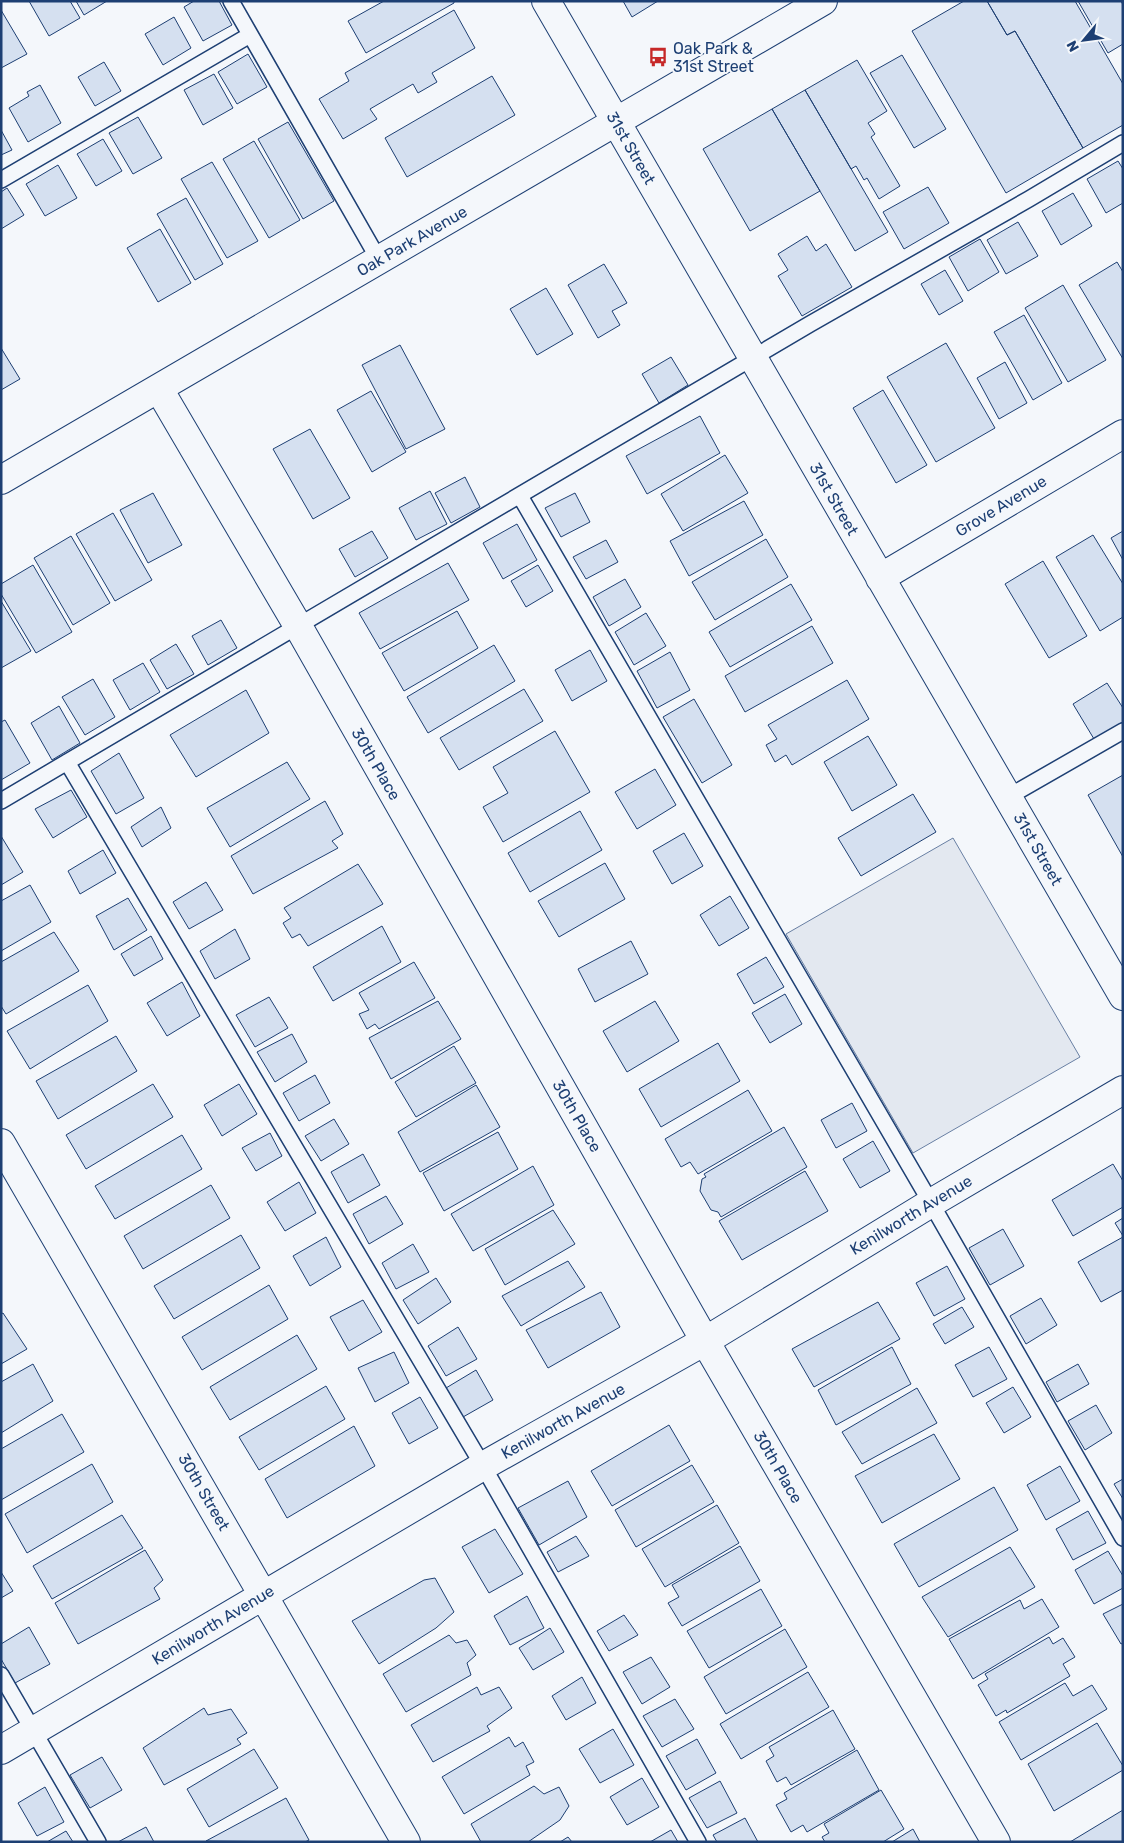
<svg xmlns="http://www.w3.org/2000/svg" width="1124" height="1843" font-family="Rubik,sans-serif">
  <rect width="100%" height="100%" fill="#f4f7fb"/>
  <!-- parking -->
  <path fill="#e3e8f0" stroke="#687fa3" d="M953,838l127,219 -167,96 -127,-219z"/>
  <!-- building -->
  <path fill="#d5e0f0" stroke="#1d3f73" d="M29,1h41l10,17 -31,18z
    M76,1h31l-23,14z
    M194,1h25l13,24 -29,16 -19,-34z
    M384,1h70v2l-88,50 -18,-32z
    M623,1h35l-26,16z
    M964,1h23l20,34 8,-4 68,117 -77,45 -94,-162z
    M987,1h88l48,83v41l-40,23 -68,-117 -8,4z
    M1078,1h43l2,4v39l-15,9z
    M1,10l26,44 -26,14z
    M454,10l21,38 -43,25 5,9 -19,11 -5,-9 -43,25 7,10 -34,20 -24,-40 30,-18 -4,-8z
    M174,17l17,31 -28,17 -18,-31z
    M248,54l19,33 -30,17 -19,-32z
    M902,55l44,74 -32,19 -44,-75z
    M857,60l30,51 -19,12 7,11 -4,3 29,49 -21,13 -12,-21 -3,2 -8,-14 -5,3 -46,-79z
    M104,62l17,29 -26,15 -17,-29z
    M214,74l19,34 -30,17 -19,-35z
    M492,76l23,39 -108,62 -22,-39z
    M40,85l21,38 -33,19 -19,-34 20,-12 -2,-4z
    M805,90l83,142 -33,19 -83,-142z
    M772,109l48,82 -70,40 -47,-82z
    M138,117l24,41 -29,16 -24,-41z
    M288,122l46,79 -31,18 -45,-80z
    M1,130l11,20 -11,5z
    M103,139l19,32 -26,15 -19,-32z
    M254,141l46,79 -31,18 -46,-79z
    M1118,161l5,8v34l-17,10 -19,-34z
    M212,162l46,79 -31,17 -46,-79z
    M58,165l19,33 -32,18 -19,-32z
    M928,187l21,36 -45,26 -21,-37z
    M7,188l17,27 -23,14v-37z
    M1073,193l19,33 -31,19 -19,-34z
    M186,198l37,66 -28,16 -38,-66z
    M1018,222l20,34 -32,18 -19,-34z
    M160,229l31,54 -33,19 -31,-54z
    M807,236l9,15 10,-7 26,43 -50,29 -24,-40 10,-6 -10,-16z
    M980,239l19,33 -31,19 -19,-34z
    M1117,262l6,10v87l-44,-74z
    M604,264l23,39 -15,8 8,14 -22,13 -30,-53z
    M945,270l18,31 -24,14 -18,-31z
    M1063,285l43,75 -38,22 -43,-74z
    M546,288l27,46 -36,21 -27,-46z
    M1024,315l38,68 -29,17 -39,-68z
    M946,343l49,85 -59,34 -49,-85z
    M400,345l45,84 -39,20 -44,-84z
    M1,348l19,31 -19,11z
    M671,357l17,28 -29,18 -17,-29z
    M1005,362l22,41 -28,16 -22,-41z
    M883,390l44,75 -31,18 -43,-75z
    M371,391l35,61 -34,20 -35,-62z
    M700,416l20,37 -73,41 -21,-38z
    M310,429l40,69 -37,21 -40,-70z
    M725,455l23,38 -65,38 -22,-37z
    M465,477l15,30 -29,16 -16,-30z
    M430,491l17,33 -31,16 -17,-32z
    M153,493l29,52 -34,18 -28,-53z
    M575,493l15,29 -29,15 -16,-29z
    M744,501l19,34 -74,41 -19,-35z
    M113,513l39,67 -37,21 -39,-67z
    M517,524l20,36 -34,19 -20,-36z
    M372,531l16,27 -33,19 -16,-28z
    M1123,531v29l-12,-22z
    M1093,535l30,49v33l-23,14 -44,-74z
    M71,536l39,67 -37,22 -39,-67z
    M766,539l22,38 -73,43 -23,-38z
    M606,540l12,22 -32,17 -13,-22z
    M1043,561l44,75 -38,22 -44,-74z
    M448,563l21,37 -89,49 -21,-36z
    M33,565l39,67 -36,21 -35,-59v-10z
    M538,565l15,26 -27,16 -15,-26z
    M625,579l16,28 -32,19 -16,-29z
    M791,584l21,36 -82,47 -21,-35z
    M1,601l30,50 -30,17z
    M457,611l21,37 -74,43 -22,-38z
    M646,613l20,33 -32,19 -19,-33z
    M221,620l16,28 -29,17 -16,-29z
    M812,626l21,37 -88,49 -20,-36z
    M176,644l18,30 -27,15 -17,-29z
    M494,645l21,36 -87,52 -21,-36z
    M590,650l17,31 -35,20 -17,-31z
    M670,652l20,38 -33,18 -20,-37z
    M143,663l17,29 -30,18 -17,-30z
    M93,679l22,38 -30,18 -23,-38z
    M847,680l22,39 -77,46 -6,-10 -11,7 -9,-17 11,-6 -9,-14z
    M1107,683l16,25v14l-29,17 -21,-35z
    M524,689l19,32 -84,49 -19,-32z
    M246,690l23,43 -73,44 -26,-42z
    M694,699l38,66 -30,18 -39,-66z
    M59,706l21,37 -28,17 -21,-37z
    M5,720l25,43 -29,17v-58z
    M555,731l35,61 -87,50 -20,-35 25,-14 -15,-26z
    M868,736l29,49 -45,26 -28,-49z
    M119,753l25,45 -28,16 -25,-43z
    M287,762l23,37 -80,48 -23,-39z
    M655,769l21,36 -39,24 -22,-37z
    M1123,775v82l-35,-62z
    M71,790l16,27 -34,21 -18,-29z
    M913,794l23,38 -75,44 -23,-38z
    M325,801l18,33 -11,7 6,7 -85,46 -22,-38z
    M161,807l10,21 -29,19 -11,-20z
    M580,811l22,39 -72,42 -22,-39z
    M684,833l19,33 -31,18 -19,-33z
    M1,836l22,36 -22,13z
    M103,850l13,23 -36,21 -12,-23z
    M605,863l20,36 -66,38 -21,-36z
    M358,864l25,40 -75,42 -8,-12 -8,4 -9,-15 8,-5 -7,-10z
    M206,882l17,28 -34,19 -16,-27z
    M30,885l21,37 -50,29v-50z
    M730,896l19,32 -30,18 -19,-31z
    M128,898l19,32 -33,20 -18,-34z
    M382,926l19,36 -68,39 -20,-34z
    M235,929l15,30 -35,20 -15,-28z
    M54,932l25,39 -73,43 -5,-8v-44z
    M151,936l12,23 -29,17 -13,-22z
    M631,941l17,33 -53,28 -17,-33z
    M766,957l18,30 -30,17 -17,-30z
    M414,962l21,36 -56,31 -4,-5 -8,5 -8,-15 10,-4 -10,-17z
    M182,982l18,34 -33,20 -20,-33z
    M88,985l20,36 -78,48 -23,-38z
    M785,994l17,30 -32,19 -18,-30z
    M269,997l19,31 -33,19 -19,-32z
    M438,1001l23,38 -70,40 -22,-41z
    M655,1001l24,40 -52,31 -24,-41z
    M292,1034l15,28 -32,20 -18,-30z
    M116,1036l21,35 -79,48 -22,-38z
    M718,1043l22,38 -79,46 -22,-38z
    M454,1046l22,37 -60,34 -21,-35z
    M315,1075l15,28 -31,18 -16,-28z
    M153,1084l20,33 -87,52 -20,-34z
    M239,1084l18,30 -35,22 -18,-31z
    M476,1085l24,42 -80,45 -22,-40z
    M748,1090l24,41 -74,43 -8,-12 -9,5 -16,-28z
    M852,1103l15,28 -31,17 -15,-28z
    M334,1119l15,25 -28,17 -16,-25z
    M784,1127l23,40 -86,50 -3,-5 -7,-2 -11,-19 2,-12 4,-2 -2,-3z
    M498,1132l20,37 -74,42 -21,-38z
    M270,1133l12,23 -26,15 -14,-23z
    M182,1135l20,34 -87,50 -20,-33z
    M873,1141l17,30 -30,17 -17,-29z
    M363,1154l17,31 -32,18 -17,-31z
    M1113,1164l10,17v26l-50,29 -21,-36z
    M533,1166l21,39 -81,46 -22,-37z
    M805,1171l23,40 -86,49 -23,-39z
    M299,1182l17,31 -31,18 -18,-29z
    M211,1185l19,33 -87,51 -19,-33z
    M386,1196l17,28 -34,20 -16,-30z
    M553,1210l22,34 -70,41 -20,-36z
    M1123,1218v18l-8,-13z
    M1003,1229l21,37 -34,19 -21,-37z
    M241,1235l19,33 -86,51 -20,-33z
    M326,1237l15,30 -31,19 -17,-30z
    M1123,1237v53l-22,12 -23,-40z
    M413,1244l16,28 -33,17 -14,-26z
    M568,1261l17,26 -64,39 -19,-30z
    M947,1266l18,33 -31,17 -18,-33z
    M436,1278l15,24 -33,22 -15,-24z
    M269,1285l19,34 -86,51 -20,-33z
    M601,1292l19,35 -72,41 -22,-38z
    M1041,1298l16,27 -31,19 -16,-28z
    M363,1300l19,32 -33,19 -19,-34z
    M878,1302l22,37 -86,48 -22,-38z
    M962,1307l12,20 -29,17 -12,-20z
    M3,1313l24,36 -26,15v-50z
    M458,1327l19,32 -31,17 -18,-30z
    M297,1335l20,34 -87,51 -20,-33z
    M892,1347l19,37 -75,41 -18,-35z
    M989,1347l18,32 -34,18 -18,-32z
    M394,1352l15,31 -34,19 -17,-34z
    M33,1364l20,37 -52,32v-51z
    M1078,1364l11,20 -32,18 -11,-20z
    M476,1370l17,30 -30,17 -17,-29z
    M326,1386l19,33 -86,51 -20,-33z
    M1013,1387l18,30 -27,16 -18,-30z
    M917,1388l20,35 -75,41 -20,-32z
    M420,1397l18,31 -29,16 -17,-31z
    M1096,1405l16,28 -27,17 -17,-29z
    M62,1414l22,38 -83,48v-51z
    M669,1425l21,36 -78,45 -21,-35z
    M354,1426l21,40 -88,52 -22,-39z
    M934,1434l26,45 -78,44 -27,-47z
    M92,1464l21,38 -86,51 -22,-39z
    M692,1465l22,37 -78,45 -21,-37z
    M1060,1466l20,35 -34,19 -19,-35z
    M1123,1479v20l-9,-15z
    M568,1481l19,36 -48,28 -21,-37z
    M994,1487l24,43 -99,57 -25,-43z
    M717,1505l22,38 -74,44 -23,-38z
    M1088,1511l18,32 -33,17 -17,-31z
    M122,1515l21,33 -91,51 -19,-33z
    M495,1529l28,45 -34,19 -27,-46z
    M576,1536l13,20 -31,16 -11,-20z
    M740,1546l20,35 -78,45 -14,-23 11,-6 -7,-12z
    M1010,1547l25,40 -87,50 -26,-40z
    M145,1550l18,30 -9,8 6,11 -82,45 -23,-41z
    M1108,1551l15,25v12l-29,16 -19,-34z
    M1,1572l12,19 -12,7z
    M435,1578l19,34 -18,16 -57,36 -27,-43 72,-41z
    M761,1589l21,37 -73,42 -22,-37z
    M527,1596l17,32 -34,17 -16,-29z
    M1042,1599l17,28 -86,52 -24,-40 71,-39 4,9z
    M1123,1604v39l-2,1 -18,-30z
    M624,1615l14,20 -29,16 -12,-20z
    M29,1627l21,37 -35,19 -14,-24v-15z
    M550,1628l14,24 -31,18 -14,-22z
    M785,1629l22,38 -81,47 -22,-37z
    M449,1635l7,8 11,-3 9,15 -9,8 4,12 -65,37 -23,-38z
    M1049,1637l4,7 10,-6 12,19 -12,7 7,12 -63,37 -1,-3 -10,6 -18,-31 10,-6 -3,-5z
    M651,1657l19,30 -28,17 -19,-32z
    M808,1672l21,35 -88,52 -21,-35z
    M582,1677l14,26 -30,17 -14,-24z
    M1065,1683l8,13 19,-11 15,24 -86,51 -22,-38z
    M477,1687l4,8 18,-8 13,21 -25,18 3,5 -57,31 -22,-37z
    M675,1699l19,30 -32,18 -19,-31z
    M204,1708l4,7 23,-6 16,24 -10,6 4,5 -77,41 -21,-37z
    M833,1710l22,39 -64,36 -5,-8 -9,5 -11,-21 8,-5 -5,-9z
    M1097,1723l26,43v4l-69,41 -26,-47z
    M613,1729l21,36 -34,18 -21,-34z
    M509,1737l6,10 8,-5 11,20 -8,4 4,9 -66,39 -22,-37z
    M697,1739l19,34 -30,17 -20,-34z
    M254,1749l24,39 -69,39 -22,-38z
    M857,1750l22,40 -72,42 -4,-7 -12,7 -15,-27 11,-6 -3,-6z
    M102,1757l20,33 -32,18 -20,-33z
    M642,1778l17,29 -32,18 -17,-28z
    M720,1781l17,32 -30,15 -18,-30z
    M534,1786l10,8 15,-7 10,19 -9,14 -32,22h-47l-10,-18z
    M45,1787l19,35 -27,14 -19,-33z
    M881,1790l23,39 -21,13h-58l-3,-5 7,-4 -5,-9z
    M286,1798l23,42 -4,2 -99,-1z
    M1123,1810v32h-53z
    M745,1818l13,24h-41l-4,-7z
    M146,1827l8,15h-36z
    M913,1829l7,13h-28z
    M671,1830l7,12h-28z
    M66,1831l7,11h-26z
    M568,1837l4,5h-12z"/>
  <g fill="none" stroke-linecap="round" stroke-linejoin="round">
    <defs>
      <path id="lane" d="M231,1l148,259
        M1,180l249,-145
        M520,496l411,707 192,335
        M67,762l416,704 215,376
        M1008,797l115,-66
        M1,801l809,-477 219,-125 94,-56
        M1,1675l97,167"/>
      <path id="street" d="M546,1l577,995
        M159,389l139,237 407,715 291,501
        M880,578l243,-144
        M1,1143l405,699
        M1,1750l482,-284 222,-125 226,-138 192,-113"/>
      <path id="secondary" d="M1,480l822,-479"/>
    </defs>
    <!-- lane casing -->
    <use href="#lane" stroke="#1d3f73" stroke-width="18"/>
    <!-- street casing -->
    <use href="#street" stroke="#1d3f73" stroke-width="30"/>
    <!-- secondary casing -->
    <use href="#secondary" stroke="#1d3f73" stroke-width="30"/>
    <!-- lane -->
    <use href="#lane" stroke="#f4f7fb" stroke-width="15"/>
    <!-- street -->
    <use href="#street" stroke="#f4f7fb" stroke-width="28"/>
    <!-- secondary -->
    <use href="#secondary" stroke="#f4f7fb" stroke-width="28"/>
  </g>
  <!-- icons -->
  <defs>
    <symbol id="bus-bare" viewBox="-9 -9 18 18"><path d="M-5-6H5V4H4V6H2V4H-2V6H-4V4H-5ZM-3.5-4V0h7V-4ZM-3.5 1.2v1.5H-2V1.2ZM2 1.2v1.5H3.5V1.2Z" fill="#c62828" stroke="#f4f7fb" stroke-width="2.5" paint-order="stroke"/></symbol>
  </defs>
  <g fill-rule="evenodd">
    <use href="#bus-bare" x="644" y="43" width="28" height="28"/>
  </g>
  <g text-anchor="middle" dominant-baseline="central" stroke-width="4" stroke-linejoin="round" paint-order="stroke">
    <!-- poi labels -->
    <g font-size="16" fill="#1d3f73" stroke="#f4f7fb" text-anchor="start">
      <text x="673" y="48">Oak Park &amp;<tspan x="673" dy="18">31st Street</tspan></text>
    </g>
    <!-- street labels -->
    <g font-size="16" fill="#1d3f73" stroke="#f4f7fb">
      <text transform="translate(631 148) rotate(60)">31st Street</text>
      <text transform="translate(412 241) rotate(-30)">Oak Park Avenue</text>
      <text transform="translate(834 499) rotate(60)">31st Street</text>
      <text transform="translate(1001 506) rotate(-31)">Grove Avenue</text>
      <text transform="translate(376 764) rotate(60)">30th Place</text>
      <text transform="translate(1038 849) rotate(60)">31st Street</text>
      <text transform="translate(577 1116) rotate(60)">30th Place</text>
      <text transform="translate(911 1215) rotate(-31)">Kenilworth Avenue</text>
      <text transform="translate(563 1421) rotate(-29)">Kenilworth Avenue</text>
      <text transform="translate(778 1467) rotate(60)">30th Place</text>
      <text transform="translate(204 1492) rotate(60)">30th Street</text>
      <text transform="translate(213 1625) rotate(-31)">Kenilworth Avenue</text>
    </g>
  </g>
  <!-- border -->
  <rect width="1124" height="1843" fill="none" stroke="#1d3f73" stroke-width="5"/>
  <!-- north arrow -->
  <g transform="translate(1084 40) rotate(241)" stroke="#f4f7fb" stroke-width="4" paint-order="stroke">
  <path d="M0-4L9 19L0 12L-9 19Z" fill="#1d3f73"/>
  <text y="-8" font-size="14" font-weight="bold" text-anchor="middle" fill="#1d3f73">N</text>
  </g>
</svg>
